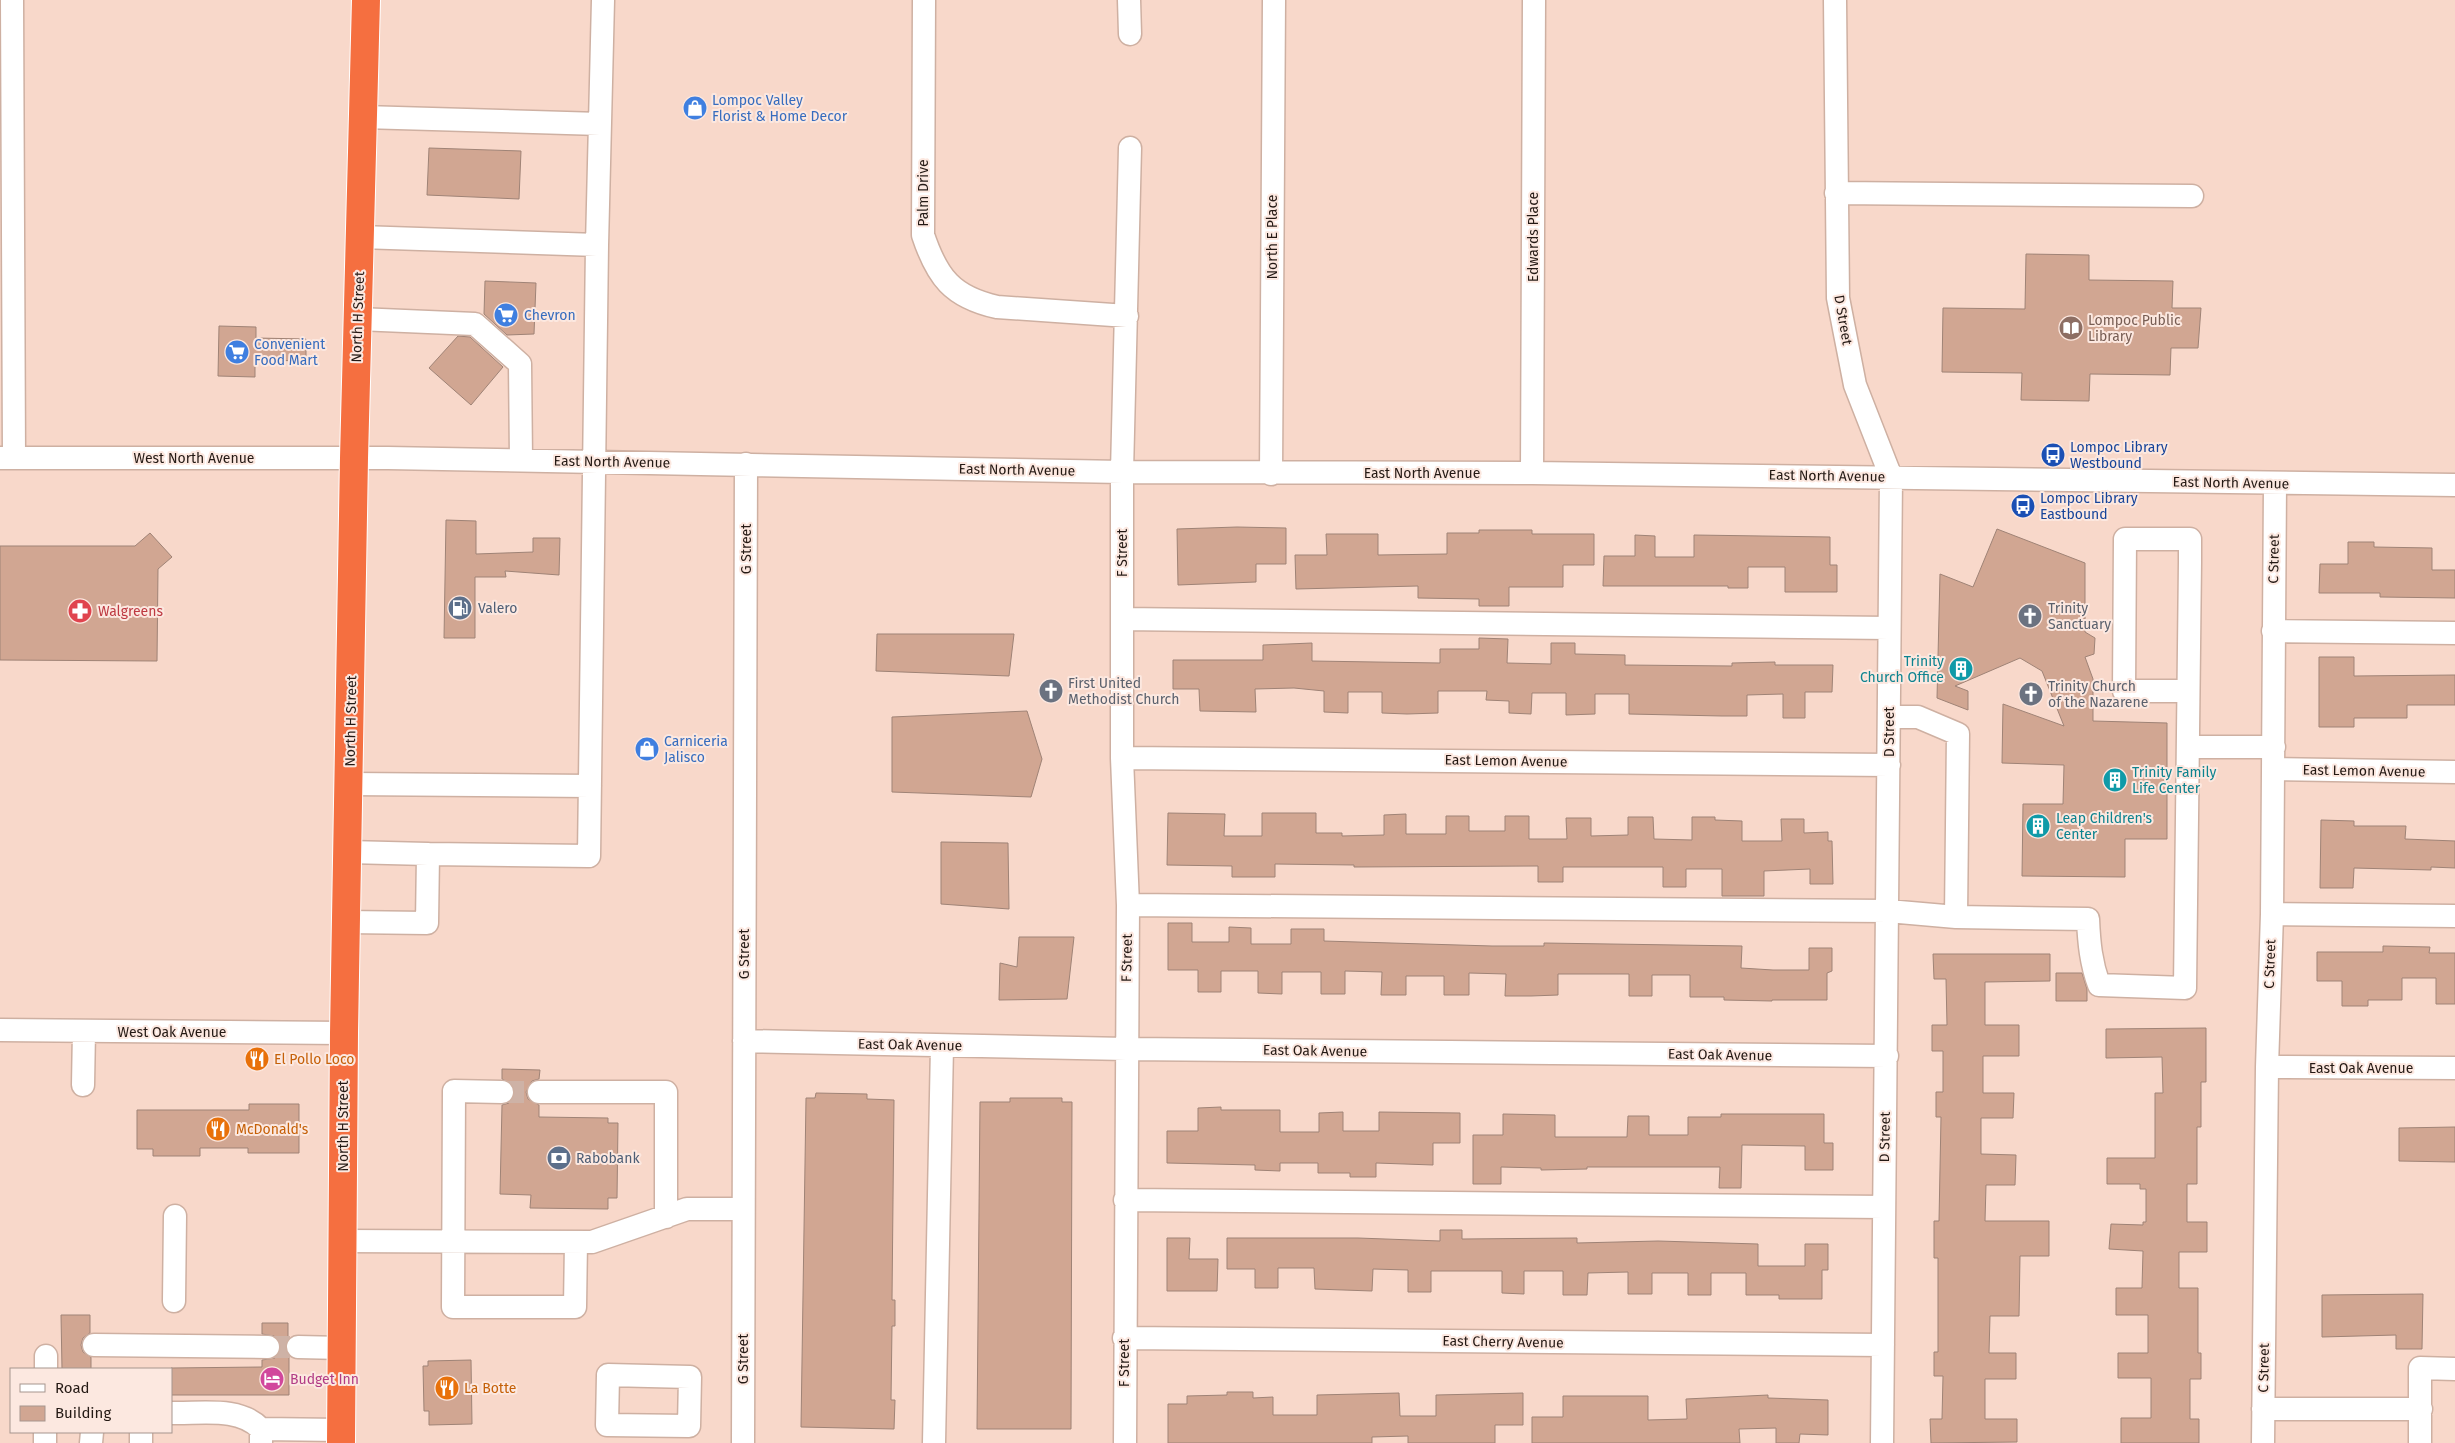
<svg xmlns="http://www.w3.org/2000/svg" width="2455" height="1443" font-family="'Fira Sans',sans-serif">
  <rect width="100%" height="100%" fill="#f8d8ca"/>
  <!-- building -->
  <path fill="#d1a692" stroke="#9f8376" d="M429,148l92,3 -2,48 -92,-4z
    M2026,254l63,1v25l84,1 -1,27h29l-3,40h-27l-1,27 -80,-1 -1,27 -68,-1 1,-27 -80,-1 1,-64 82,1z
    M485,281l51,2 -2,51 -27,1 -23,-21z
    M219,326l37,1v11l50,1v22l-51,-1v17l-37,-1z
    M458,336l12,1 33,30 -32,38 -42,-37z
    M446,520l30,1v33l57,-2v-14h27l-1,37 -54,-4 1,6h-31v61h-31z
    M1237,527l49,1v36h-30v18l-78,3 -1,-56z
    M1997,529l88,34v69l10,6 -1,16 -9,3 8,22v42l74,2v116h-42v38l-103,-1 1,-72h40l1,-39 -62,-2 1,-59 61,22 -22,-55 -22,-13 -65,28 13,5v19l-31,-12 3,-124 33,13z
    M1479,530h53v4h62v31h-31v22h-54v19h-30v-7l-61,-1v-12l-122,3 -1,-34h32l-1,-21h52v21l69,-1v-21h32z
    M150,533l22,24 -14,12 -1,92 -157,-1v-114h135z
    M1635,535l20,1v21h39v-22l136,2v28h7v27h-52v-25h-37v21h-20v-2h-125l1,-30h31z
    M2348,542h26v5l58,1v22h23v28l-75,-1v-4h-61l1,-29h28z
    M877,634h137l-5,42 -133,-5z
    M1479,638l29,1 -1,24 44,1v-21h24v11l50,1v10l107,1v-3l43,-1v3h58l-1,27h-27v26h-22v-24l-36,1v21h-25l-93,-2v-20h-34v20l-29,1v-22h-34l-1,21 -22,-1v-12l-23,-1 1,-9h-49v22l-31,1 -25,-1v-21h-34v21l-24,-1v-21l-30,-3 -39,1 1,23 -56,-1 -1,-22h-26v-29h90v-15l49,-2v18l128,2v-14h39z
    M2319,657h35v19l101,-1v30h-48v13h-53v9h-35z
    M1027,711l15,48 -11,38 -139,-5v-75z
    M1168,813l57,1 -1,22h38v-23h54v20h26v3l42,-1v-20l22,-1v20h40v-18h23v15h36v-15h24v23h38l-1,-21h25v18l37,-1v-18h25l1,22 38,1v-23h23v3l27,1v20h40l-1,-22h23v14l24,-1v9h4l1,43h-23v-15l-46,2v25h-42v-27h-36v18h-23v-20h-100v15h-25v-16l-184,1v-2l-79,-1v13h-43v-11l-65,-1z
    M2321,820l33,1v5h52l-1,13 50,2v27l-24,-1v3l-77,-2 -1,20h-33z
    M941,842l67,1 1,66 -68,-5z
    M1168,923h24v19h37v-15l22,1v16h40v-15h33v12l168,5h52v-3l198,3 -1,22 32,2h36v-22h23v23l-5,2v27h-55v1l-48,-1v-3h-34v-22h-38v21h-23v-22h-71v21l-27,1h-26l1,-22 -37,-1v22h-25v-19h-38v19h-25l1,-23 -37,-1v23h-24v-22h-39v22l-24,-1v-22h-37v21h-23v-22h-30z
    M1019,937h55l-7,62 -68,1 1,-37 17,4z
    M2383,946l47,1 -1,6h26v51h-19v-26h-34v22h-34v6h-26v-25h-25v-29h66z
    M1933,954h117v27l-65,1v43h34v31h-36v37h31l-1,25h-32v36l35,1 -1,30h-29l-1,36h64v35h-29l-1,60h-29l-1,37h27v26h-31v40h32v23l-86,1 -1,-24h12l1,-43h-9v-24h4v-94h-4v-37h5l2,-104h-5v-25h7v-41h-11v-26h15l-1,-46h-12z
    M2056,973h26l5,16v12h-31z
    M2206,1028v54h-5v45h-4v57h-10v38h20v30h-28v36h19v65h3v26h-11v40h9v24h-78v-25h30v-40h-33v-25h30v-38h-32v-27h26l1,-37 -34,-2 2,-25 32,1v-3h3v-33h-6v-5h-33v-26h48v-65h8l-1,-36 -56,1v-29z
    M502,1069l38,1 -1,9 -7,2 -6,11 2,7 11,6v12l69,1v5h10l-1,75h-9v11l-78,-1 1,-13 -31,-1 2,-89 7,-2 6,-10 -2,-8 -11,-6z
    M816,1093l51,1v5l27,1 -2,200h3v26h-3l-1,74h4l-1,29 -93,-2 5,-329h9z
    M1010,1098h52v4h10l-1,327h-94l3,-327h30z
    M249,1104h50v49h-51v-5h-48v8h-47v-7h-16v-39h112z
    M1221,1107v3h59v22h39v-19l24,-1v19h36v-19l81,1v30h-27v22l-57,-2v14h-26v-4h-32v-10h-38v8l-25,-1v-5l-88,-2v-32h31v-23z
    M1503,1114l52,1v22h72l1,-21h21v19h39v-18h33v-3h103v29h9v27h-28v-24l-63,-1 -1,43h-22l1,-21h-133v2l-46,1v-2l-40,-1v17h-28v-49h30z
    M2455,1127v35l-56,-1v-33z
    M1440,1230h22v9l115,-1v5l81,-2 100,3v22h47v-22h23v26h-6v29h-43v-4h-33v-22h-35v22h-23v-22h-36v21h-24v-22l-40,1 -1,22h-24v-24h-39v23l-22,-1v-22h-71v21h-23v-22l-35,-1 -1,22 -57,-2 -1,-21h-36v20h-23v-19h-28v-31h131l82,3z
    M1167,1238h23l-1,21h29l-1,32h-50z
    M2423,1294l-1,55h-26v-14l-74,2v-42z
    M61,1315h29v18l-7,5 -2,7 2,7 8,5v12h-29z
    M262,1323h26v16l-3,8 4,9v39h-118v-27l91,-1v-7l13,-2 4,-5 1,-12 -6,-5 -12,-2z
    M471,1360l1,64 -43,1v-14h-5l-1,-45h5v-5z
    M1227,1392h26v6l20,-1v18h44v-20l82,-2 1,23h36v-21l87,-2v32h-28v18h-87v-7l-36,1v6h-204v-39h19v-8l40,-1z
    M1768,1395v3l60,2v35l-28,-1 -1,9h-23v-15l-37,1 1,14h-208v-26h31v-21h85v24l39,-1 -1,-20z"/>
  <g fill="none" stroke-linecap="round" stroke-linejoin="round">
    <!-- minor-tunnel -->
    <path stroke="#ceb2a6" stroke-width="22" stroke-dasharray="22 11" stroke-linecap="butt" d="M502,1092h37
      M268,1347h30"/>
    <defs>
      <path id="minor" d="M12,0l2,458
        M924,0l-1,235c14,42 29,62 74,72l130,9
        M1129,0l1,34
        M1835,0l3,298 17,87 36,92 -9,966
        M363,117l237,7
        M1836,193l356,3
        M597,245l6,-245
        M358,319l117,5 45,40 1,96
        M0,458h388l734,14 410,1 923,12
        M1532,473l2,-473
        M1271,474l3,-474
        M1122,619l767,9
        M2273,631l182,2
        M1889,717h29l40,17 -2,183
        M2188,747h86
        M1122,758l767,7
        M2274,769l181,3
        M349,784l241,2
        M348,852l80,2
        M1128,905l760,6 68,6 132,2c1,24 3,44 11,66l86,3 5,-426v-23h-65l-1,152h64
        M2272,914l183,2
        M346,922l81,1 1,-69 161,2 8,-611 -237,-8
        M0,1030l344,3
        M744,1041l382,8 761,7
        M2267,1067l188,1
        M83,1085l1,-54
        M502,1092l-48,-1 -1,216h122l1,-65
        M539,1092h127v125
        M1125,1200l759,7
        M343,1241l249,1 95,-33h56
        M174,1301l1,-85
        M1124,1338l759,7
        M94,1345l174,2
        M298,1347l44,1
        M46,1369v-13
        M608,1375l82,2 -1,49 -82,-1z
        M2263,1409h158
        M171,1413c30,1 68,-7 90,16
        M261,1442v-13l80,1
        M45,1443v-11
        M91,1443l1,-11
        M141,1443v-11
        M743,1443l3,-979
        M934,1443l8,-397
        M1125,1443l3,-538 -6,-147v-286l8,-324
        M2263,1443l4,-376 5,-153 3,-430
        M2420,1443v-75l35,1"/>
      <path id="highway" d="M341,1443l3,-410 10,-575 12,-458"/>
    </defs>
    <!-- minor casing -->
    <use href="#minor" stroke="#ceb0a2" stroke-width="25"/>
    <!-- highway casing -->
    <use href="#highway" stroke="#fff" stroke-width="30"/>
    <!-- minor -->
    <use href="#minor" stroke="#fff" stroke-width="22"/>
    <!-- highway -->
    <use href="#highway" stroke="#f56f40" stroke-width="28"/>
  </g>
  <!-- icons -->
  <defs>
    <symbol id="shop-disc" viewBox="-11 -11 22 22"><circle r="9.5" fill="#3f7fe0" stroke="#fce8e0"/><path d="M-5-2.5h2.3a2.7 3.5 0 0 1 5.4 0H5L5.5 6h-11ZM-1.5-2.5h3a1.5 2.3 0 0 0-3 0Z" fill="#fff"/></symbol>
    <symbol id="supermarket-disc" viewBox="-11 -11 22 22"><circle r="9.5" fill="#3f7fe0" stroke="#fce8e0"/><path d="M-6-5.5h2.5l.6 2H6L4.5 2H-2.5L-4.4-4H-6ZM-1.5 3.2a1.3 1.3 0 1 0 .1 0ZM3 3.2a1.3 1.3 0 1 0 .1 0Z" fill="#fff"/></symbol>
    <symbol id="library-disc" viewBox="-11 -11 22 22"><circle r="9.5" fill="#8d6e63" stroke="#fce8e0"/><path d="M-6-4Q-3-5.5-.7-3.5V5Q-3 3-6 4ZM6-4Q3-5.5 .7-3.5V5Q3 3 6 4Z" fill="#fff"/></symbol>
    <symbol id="bus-disc" viewBox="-11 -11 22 22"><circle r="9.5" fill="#1a4fb4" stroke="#fce8e0"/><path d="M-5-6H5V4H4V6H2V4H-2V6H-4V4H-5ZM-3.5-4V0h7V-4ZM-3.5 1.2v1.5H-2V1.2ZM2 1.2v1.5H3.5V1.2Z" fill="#fff"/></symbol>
    <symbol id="fuel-disc" viewBox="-11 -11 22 22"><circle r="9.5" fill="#5c6f8a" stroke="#fce8e0"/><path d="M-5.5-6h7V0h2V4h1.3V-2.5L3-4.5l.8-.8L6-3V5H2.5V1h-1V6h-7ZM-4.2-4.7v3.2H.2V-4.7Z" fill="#fff"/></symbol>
    <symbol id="pharmacy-disc" viewBox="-11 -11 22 22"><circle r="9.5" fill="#e0444e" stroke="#fce8e0"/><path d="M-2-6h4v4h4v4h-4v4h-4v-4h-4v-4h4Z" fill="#fff"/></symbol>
    <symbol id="church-disc" viewBox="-11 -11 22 22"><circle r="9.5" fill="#6b7280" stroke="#fce8e0"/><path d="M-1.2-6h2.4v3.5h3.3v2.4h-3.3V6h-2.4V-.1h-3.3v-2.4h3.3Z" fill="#fff"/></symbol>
    <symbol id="building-disc" viewBox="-11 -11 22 22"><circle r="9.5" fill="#0f9aa8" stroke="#fce8e0"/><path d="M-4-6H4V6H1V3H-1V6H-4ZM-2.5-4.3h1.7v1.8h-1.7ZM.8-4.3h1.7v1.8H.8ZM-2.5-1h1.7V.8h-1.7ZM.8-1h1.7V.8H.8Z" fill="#fff"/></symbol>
    <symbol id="restaurant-disc" viewBox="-11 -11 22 22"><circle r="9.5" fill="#e8710a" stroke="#fce8e0"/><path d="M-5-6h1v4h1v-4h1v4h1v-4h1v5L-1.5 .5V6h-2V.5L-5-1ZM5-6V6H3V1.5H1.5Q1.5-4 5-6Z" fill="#fff"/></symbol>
    <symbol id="bank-disc" viewBox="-11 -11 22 22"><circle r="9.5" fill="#5c6f8a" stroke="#fce8e0"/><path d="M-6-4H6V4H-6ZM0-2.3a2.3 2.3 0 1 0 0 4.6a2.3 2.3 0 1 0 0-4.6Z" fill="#fff"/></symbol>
    <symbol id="hotel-disc" viewBox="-11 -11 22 22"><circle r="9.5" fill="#d1479c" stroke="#fce8e0"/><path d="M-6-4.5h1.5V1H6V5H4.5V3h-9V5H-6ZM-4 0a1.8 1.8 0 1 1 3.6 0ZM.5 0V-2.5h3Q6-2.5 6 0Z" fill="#fff"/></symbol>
  </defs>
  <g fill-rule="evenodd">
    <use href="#shop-disc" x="681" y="94" width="28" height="28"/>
    <use href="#supermarket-disc" x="492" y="301" width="28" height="28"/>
    <use href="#library-disc" x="2057" y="314" width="28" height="28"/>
    <use href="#supermarket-disc" x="223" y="338" width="28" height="28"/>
    <use href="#bus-disc" x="2039" y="441" width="28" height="28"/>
    <use href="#bus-disc" x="2009" y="492" width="28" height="28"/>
    <use href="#fuel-disc" x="446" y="594" width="28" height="28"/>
    <use href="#pharmacy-disc" x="66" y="597" width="28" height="28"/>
    <use href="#church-disc" x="2016" y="602" width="28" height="28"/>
    <use href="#building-disc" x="1947" y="655" width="28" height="28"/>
    <use href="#church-disc" x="1037" y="677" width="28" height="28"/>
    <use href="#church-disc" x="2017" y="680" width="28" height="28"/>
    <use href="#shop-disc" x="633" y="735" width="28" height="28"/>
    <use href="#building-disc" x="2101" y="766" width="28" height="28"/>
    <use href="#building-disc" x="2024" y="812" width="28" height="28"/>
    <use href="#restaurant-disc" x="243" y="1045" width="28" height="28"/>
    <use href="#restaurant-disc" x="204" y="1115" width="28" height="28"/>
    <use href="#bank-disc" x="545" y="1144" width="28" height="28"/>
    <use href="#hotel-disc" x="258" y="1365" width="28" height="28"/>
    <use href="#restaurant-disc" x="433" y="1374" width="28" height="28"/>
  </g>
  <g text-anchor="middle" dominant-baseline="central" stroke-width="4" stroke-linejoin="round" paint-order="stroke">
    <!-- shop labels -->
    <g font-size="14" fill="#366cbe" stroke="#fce8e0" text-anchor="start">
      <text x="712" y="100">Lompoc Valley<tspan x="712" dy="16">Florist &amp; Home Decor</tspan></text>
      <text x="524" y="315">Chevron</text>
      <text x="254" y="344">Convenient<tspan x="254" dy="16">Food Mart</tspan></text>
      <text x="664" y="741">Carniceria<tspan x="664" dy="16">Jalisco</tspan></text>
    </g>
    <!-- street labels -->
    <g font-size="14" fill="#241914" stroke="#fce8e0">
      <text transform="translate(923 193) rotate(-90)">Palm Drive</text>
      <text transform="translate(1272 237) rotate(-90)">North E Place</text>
      <text transform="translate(1533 237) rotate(-90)">Edwards Place</text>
      <text transform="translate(358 317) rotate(-88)">North H Street</text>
      <text transform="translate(1843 320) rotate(80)">D Street</text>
      <text x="194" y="458">West North Avenue</text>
      <text transform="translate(612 462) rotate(1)">East North Avenue</text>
      <text transform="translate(1017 470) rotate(1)">East North Avenue</text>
      <text x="1422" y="473">East North Avenue</text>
      <text transform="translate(1827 476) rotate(1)">East North Avenue</text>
      <text transform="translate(2231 483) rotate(1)">East North Avenue</text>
      <text transform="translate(746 549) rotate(-90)">G Street</text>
      <text transform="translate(1122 553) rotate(-90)">F Street</text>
      <text transform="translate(2274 559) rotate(-89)">C Street</text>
      <text transform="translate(351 721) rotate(-89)">North H Street</text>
      <text transform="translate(1889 732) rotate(-90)">D Street</text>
      <text transform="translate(1506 761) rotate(1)">East Lemon Avenue</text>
      <text transform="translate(2364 771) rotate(1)">East Lemon Avenue</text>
      <text transform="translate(744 954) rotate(-90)">G Street</text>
      <text transform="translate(1127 958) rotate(-89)">F Street</text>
      <text transform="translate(2270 964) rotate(-88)">C Street</text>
      <text x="172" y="1032">West Oak Avenue</text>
      <text transform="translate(910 1045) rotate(1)">East Oak Avenue</text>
      <text transform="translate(1315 1051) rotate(1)">East Oak Avenue</text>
      <text transform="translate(1720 1055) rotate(1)">East Oak Avenue</text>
      <text x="2361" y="1068">East Oak Avenue</text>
      <text transform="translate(343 1126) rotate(-90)">North H Street</text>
      <text transform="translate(1885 1137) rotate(-89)">D Street</text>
      <text transform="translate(1503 1342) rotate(1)">East Cherry Avenue</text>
      <text transform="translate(743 1359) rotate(-90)">G Street</text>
      <text transform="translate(1124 1363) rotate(-90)">F Street</text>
      <text transform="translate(2264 1368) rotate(-89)">C Street</text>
    </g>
    <!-- education labels -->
    <g font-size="14" fill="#785e54" stroke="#fce8e0" text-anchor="start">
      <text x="2088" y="320">Lompoc Public<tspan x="2088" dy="16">Library</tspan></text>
    </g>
    <!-- transit labels -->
    <g font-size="14" fill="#164399" stroke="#fce8e0" text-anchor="start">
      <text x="2070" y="447">Lompoc Library<tspan x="2070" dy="16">Westbound</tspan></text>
      <text x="2040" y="498">Lompoc Library<tspan x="2040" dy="16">Eastbound</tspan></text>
    </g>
    <!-- service labels -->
    <g font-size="14" fill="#4e5e75" stroke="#fce8e0" text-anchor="start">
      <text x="478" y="608">Valero</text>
      <text x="576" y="1158">Rabobank</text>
    </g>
    <!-- worship labels -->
    <g font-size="14" fill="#5b616d" stroke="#fce8e0" text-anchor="start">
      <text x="2048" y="608">Trinity<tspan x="2048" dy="16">Sanctuary</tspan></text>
      <text x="1068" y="683">First United<tspan x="1068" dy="16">Methodist Church</tspan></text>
      <text x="2048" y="686">Trinity Church<tspan x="2048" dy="16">of the Nazarene</tspan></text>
    </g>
    <!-- health labels -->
    <g font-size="14" fill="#be3a42" stroke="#fce8e0" text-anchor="start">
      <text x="98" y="611">Walgreens</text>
    </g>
    <!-- culture labels -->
    <g font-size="14" fill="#0d838f" stroke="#fce8e0" text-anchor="start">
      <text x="1944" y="661" text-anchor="end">Trinity<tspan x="1944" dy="16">Church Office</tspan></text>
      <text x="2132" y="772">Trinity Family<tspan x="2132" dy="16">Life Center</tspan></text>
      <text x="2056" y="818">Leap Children's<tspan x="2056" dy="16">Center</tspan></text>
    </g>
    <!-- food labels -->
    <g font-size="14" fill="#c56008" stroke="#fce8e0" text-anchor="start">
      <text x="274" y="1059">El Pollo Loco</text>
      <text x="236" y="1129">McDonald's</text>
      <text x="464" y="1388">La Botte</text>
    </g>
    <!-- hotel labels -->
    <g font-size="14" fill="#b23c85" stroke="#fce8e0" text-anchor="start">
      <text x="290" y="1379">Budget Inn</text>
    </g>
  </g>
  <!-- legend -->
  <rect x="10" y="1368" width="162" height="65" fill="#fce8e0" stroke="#a6958e"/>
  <rect x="20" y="1384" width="25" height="8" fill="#ffffff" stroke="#a6958e"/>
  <text x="55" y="1393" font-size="15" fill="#241914">Road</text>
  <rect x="20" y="1406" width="25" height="15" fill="#d1a692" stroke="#a6958e"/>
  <text x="55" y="1418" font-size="15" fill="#241914">Building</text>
</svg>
